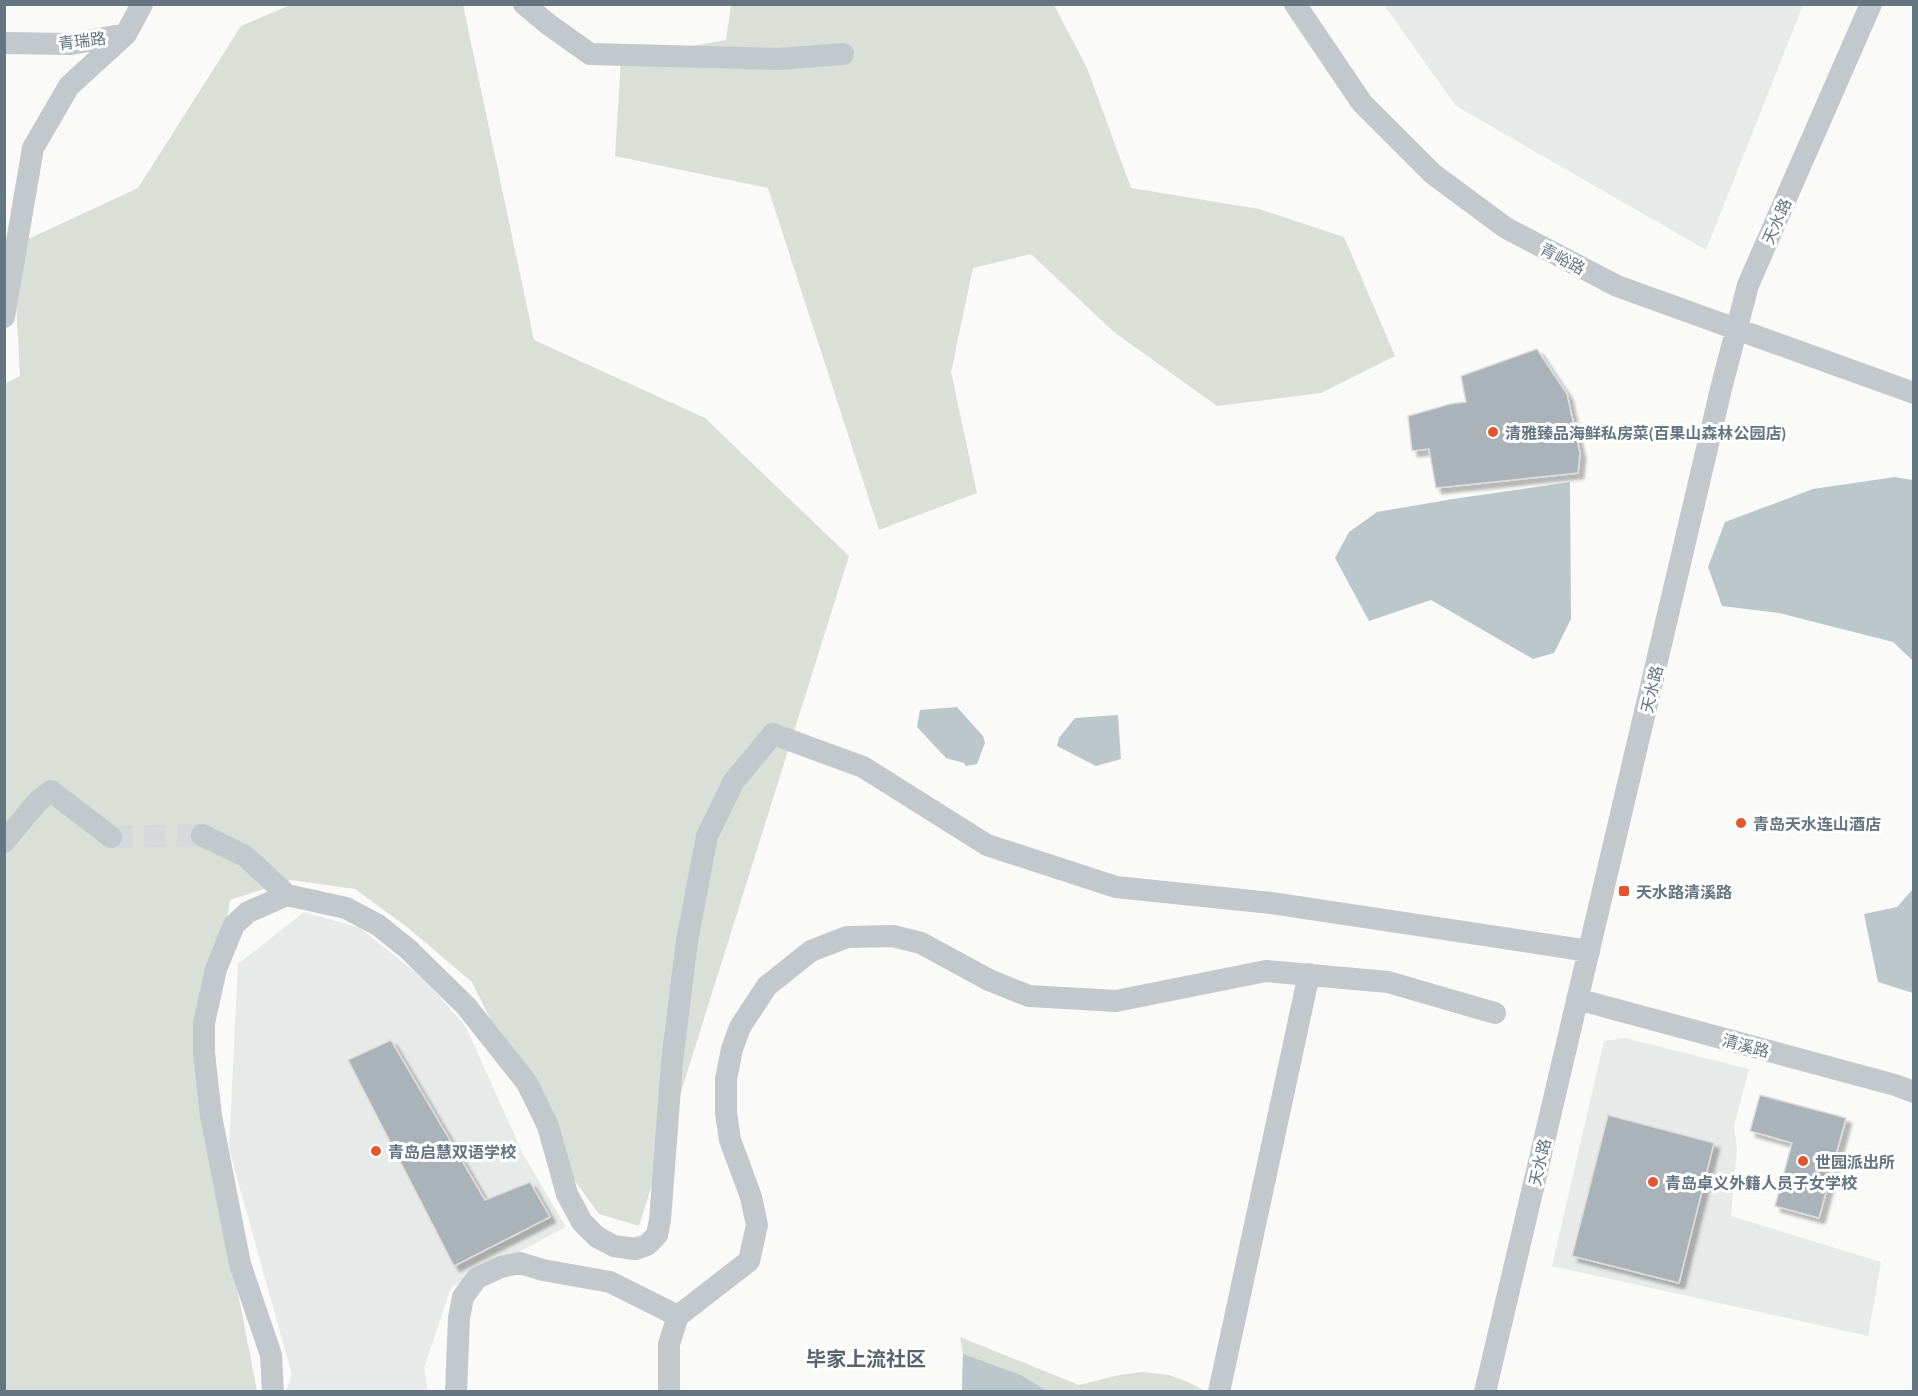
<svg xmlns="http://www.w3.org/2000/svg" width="1918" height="1396" font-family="Lato,'Noto Sans SC',sans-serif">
  <defs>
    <filter id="shadow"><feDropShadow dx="5.5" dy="5.5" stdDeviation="1.5" flood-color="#0004"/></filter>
  </defs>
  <rect width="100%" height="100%" fill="#fafaf8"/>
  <!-- built -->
  <path fill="#e8e9e9" d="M1384,5h419l-97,245 -250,-144z
    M304,912l56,16 66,53 40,46 57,127 43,73 -115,61 -27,80 4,23h-142l6,-16 -63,-226 9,-185z
    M1625,1038l124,31 -15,57 3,23 -6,67 150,46 -13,74 -316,-70 52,-225z"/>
  <!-- green -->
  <path fill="#dadfd7" d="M290,5h173l71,335 171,78 144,138 -210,670 -40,-12 -40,-55 -87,-177 -65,-55 -52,-38 -64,-9 -61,20 -30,197 57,294h-252l-1,-1007 16,-8 -7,-130 125,-58 103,-162z
    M731,5h323l33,63 44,120 128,21 85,28 51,119 -74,37 -104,13 -103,-74 -83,-78 -58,14 -22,104 26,121 -98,37 -111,-342 -153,-32 6,-97 105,-19z
    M960,1337l119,48 40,-10 23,-3 27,3 19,7 17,9h-243l1,-37z"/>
  <!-- water -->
  <path fill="#bbc7cb" d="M1895,477l18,3v181l-20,-19 -114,-29 -57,-7 -14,-39 17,-45 88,-33z
    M1570,482l1,137 -17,34 -21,6 -102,-59 -62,21 -34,-63 14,-26 28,-20 76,-13z
    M957,707l26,29 2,7 -8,21 -11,2 -2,-3 -18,-5 -29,-31 3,-17z
    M1118,715l3,44 -25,7 -39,-20 2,-8 16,-20z
    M1913,889v104l-35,-11 -14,-68 33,-7z
    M963,1354l58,21 26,16h-85z"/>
  <!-- building -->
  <path fill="#aab3b9" stroke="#dcdcda" stroke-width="1.5" filter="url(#shadow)" d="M1537,349l30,45 13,59 -2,20 -142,15 -7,-39 -17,2 -4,-35 42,-12 16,-2 -5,-26z
    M391,1040l94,160 45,-18 20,35 -96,49 -106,-206z
    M1760,1095l86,23 -27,100 -44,-12 17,-63 -42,-12z
    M1608,1115l106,28 -35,140 -107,-27z"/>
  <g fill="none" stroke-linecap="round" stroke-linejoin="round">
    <!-- minor-tunnel -->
    <path stroke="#d5d9db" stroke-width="22" stroke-dasharray="22 11" stroke-linecap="butt" d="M111,837l91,-2"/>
    <!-- minor -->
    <path stroke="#c3c8cc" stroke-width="22" d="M524,4l24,20 42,30 189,5 64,-5
      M1295,4l67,99 71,71 73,54 111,58 297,107
      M4,43l67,1 55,-10 16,-30
      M4,317l29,-169 36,-62 57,-52
      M202,835l43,21 42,39
      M4,842l34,-41 13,-10 60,46
      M1577,999l318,86 19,7
      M273,1392l-2,-37 -31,-91 -29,-148 -7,-63v-30l12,-54 18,-44 14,-13 39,-17 59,13 32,17 30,24 58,57 61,77 21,43 19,68 15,28 15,15 17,9 21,3 12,-4 10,-10 3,-15 12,-158 15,-121 20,-105 27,-55 39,-47 90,33 124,78 129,42 155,16 318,48
      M456,1392l3,-74 4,-21 14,-19 24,-11 19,-4 23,7 67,12 68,34
      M669,1392v-48l9,-28 71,-55 8,-36 -6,-28 -21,-57 -4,-27v-34l6,-30 8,-22 27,-41 44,-35 36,-14 46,-1 28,7 68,37 40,16 87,5 150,-30 122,11 107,31
      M1219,1392l90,-418
      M1485,1392l236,-1003 27,-104 123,-281"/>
  </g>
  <!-- markers -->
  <g fill="#e4572e" stroke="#fff" stroke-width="2">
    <circle cx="1493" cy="432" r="6"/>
    <circle cx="1741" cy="823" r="6"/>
    <rect x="1618" y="885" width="12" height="12" rx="3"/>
    <circle cx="376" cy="1151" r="6"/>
    <circle cx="1803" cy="1161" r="6"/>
    <circle cx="1653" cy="1182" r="6"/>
  </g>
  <g text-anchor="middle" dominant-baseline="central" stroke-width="6" stroke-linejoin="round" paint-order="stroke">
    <!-- street labels -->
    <g font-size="16" fill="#657683" stroke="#fff">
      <text transform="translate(82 40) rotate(-7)">青瑞路</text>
      <text transform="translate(1776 221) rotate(-66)">天水路</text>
      <text transform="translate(1563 258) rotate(28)">青峪路</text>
      <text transform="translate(1651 689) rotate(-77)">天水路</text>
      <text transform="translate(1746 1045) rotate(15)">清溪路</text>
      <text transform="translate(1539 1162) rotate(-77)">天水路</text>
    </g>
    <!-- poi labels -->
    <g font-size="16" font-weight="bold" fill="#657683" stroke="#fff" text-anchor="start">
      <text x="1505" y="432">清雅臻品海鲜私房菜(百果山森林公园店)</text>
      <text x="1753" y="823">青岛天水连山酒店</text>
      <text x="1636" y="891">天水路清溪路</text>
      <text x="388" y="1151">青岛启慧双语学校</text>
      <text x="1815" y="1161">世园派出所</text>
      <text x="1665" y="1182">青岛卓义外籍人员子女学校</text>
    </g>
    <!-- quarter labels -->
    <g font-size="20" font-weight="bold" fill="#57646e" stroke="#fff">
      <text x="866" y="1358">毕家上流社区</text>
    </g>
  </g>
  <!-- border -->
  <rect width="1918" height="1396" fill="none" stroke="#657683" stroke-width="12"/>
</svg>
